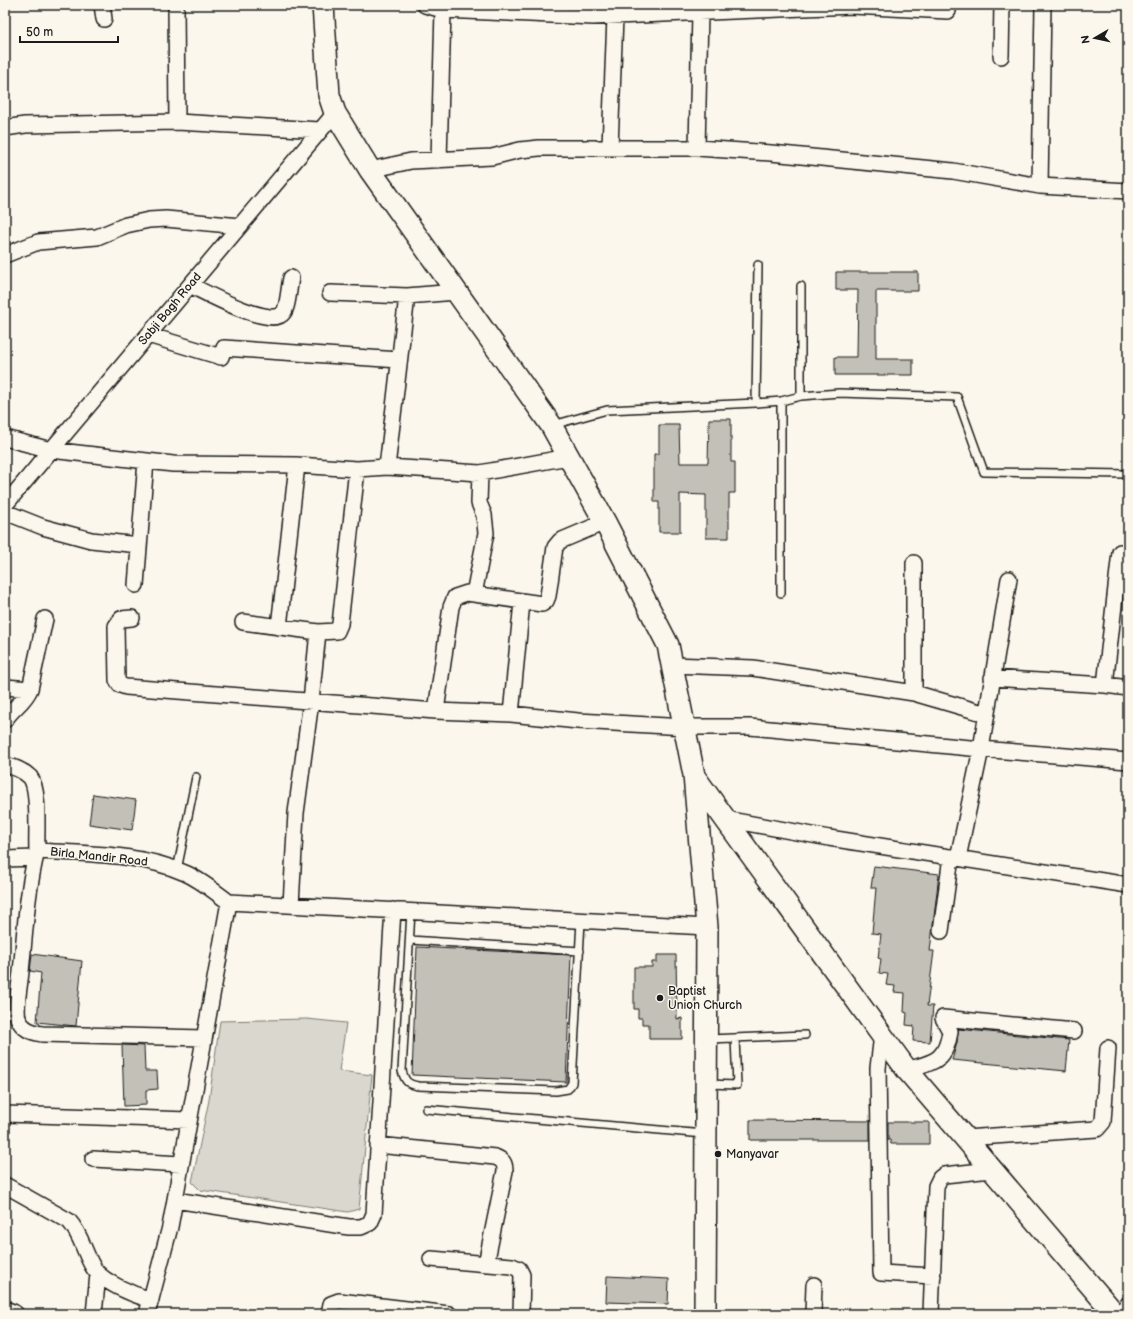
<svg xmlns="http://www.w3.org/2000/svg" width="1133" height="1319" font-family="'Balsamiq Sans',sans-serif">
  <rect width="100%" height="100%" fill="#fbf7ec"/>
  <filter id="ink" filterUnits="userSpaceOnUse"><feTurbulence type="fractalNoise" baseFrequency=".025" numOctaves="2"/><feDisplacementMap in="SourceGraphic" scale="8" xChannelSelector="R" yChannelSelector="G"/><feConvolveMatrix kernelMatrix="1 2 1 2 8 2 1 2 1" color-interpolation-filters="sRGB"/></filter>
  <g filter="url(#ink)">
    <!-- green -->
    <path fill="#dad7ce" stroke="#7b7a75" d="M307,1019l39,4 -7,48 33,4 -13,134 -11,3 -148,-22 -8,-8 17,-82 11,-79z"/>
    <!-- building -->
    <path fill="#c3c0b8" stroke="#1c1c1c" d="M836,272h82v19h-42v68h37v16h-78v-18h22l1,-67h-22z
      M709,419h22v43h4v31h-6v45h-23v-43l-26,-1v38h-21v-30h-5v-48h5v-29h20l1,38h28z
      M93,794l43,6 -4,30 -43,-6z
      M874,866l65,8 -9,77h4l-7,55h6l-3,36 -17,-1 1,-15 -8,-1 1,-12 -3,-1 1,-19 -11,-1 1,-6 -9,-1 2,-11 -9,-1 2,-14 -3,-1 3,-24 -9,-1 4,-45h-5z
      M417,947l154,8 -5,127 -154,-7z
      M32,954l50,7 -6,65 -39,-4 4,-49 -11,-2z
      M657,955h19l1,64 5,-1v21h-33v-15h-7v-6h-4v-9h-4v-42h18v-5h5z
      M958,1029l111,11 -3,31 -114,-11 5,-17z
      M122,1045l22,1 1,25h12l1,18 -12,1v15l-22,1z
      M750,1120l120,1v19h-120z
      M888,1122h41v22h-38l-1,-4h-2z
      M607,1276l62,3 -1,25 -62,-2z"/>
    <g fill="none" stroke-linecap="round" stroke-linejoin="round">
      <defs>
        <path id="lane" d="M801,286v110
          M756,403l2,-138
          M553,425l54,-15 149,-7 25,-2 20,-5 38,-3 118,4 27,75 144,2
          M781,593v-192
          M177,870l19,-93
          M411,911l-9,160c3,10 5,13 16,15l138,5 12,-2 4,-6 9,-162
          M410,940l170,11
          M709,1039l96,-4
          M708,1084l29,1 -2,-47
          M426,1109l278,25"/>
        <path id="street" d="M102,5l2,14
          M176,5l1,117
          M425,5l18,5 150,7 259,-11 96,5
          M1001,56l1,-51
          M5,128l20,-3 152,-3 143,8
          M610,147l5,-130
          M697,148l3,-135
          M439,160l4,-150
          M370,170l41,-9 81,-4 28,-7 19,-2h158l74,5 182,18 87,15 88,5
          M1040,186l3,-181
          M5,255l33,-13 59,-5 29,-12 23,-5 17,-1 74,7
          M190,285c14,7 82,44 93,28 5,-5 6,-27 8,-35
          M330,293l77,3 49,-4
          M148,335l73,22 3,-9 175,12
          M5,438l46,12 122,14 124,1 60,4 30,-2 93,6 88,-16
          M387,467l20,-171
          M5,505l330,-392
          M5,512l38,15 48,13 48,5
          M1009,579l-28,170 147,12
          M136,585l10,-124
          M474,594l12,-61 -2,-18 -5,-12 1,-30
          M132,618l-11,1 -5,7 1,54 3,5 6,2 310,24 75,3 67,7 107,6h65l231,22 -23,109
          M243,622l75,10
          M279,627l18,-162
          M672,665l81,3 161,25 72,21
          M992,678l113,7 15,-133
          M1105,685l23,3
          M5,687l25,2
          M914,693v-130
          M436,711l15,-104 4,-10 12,-4 75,11 4,-3 2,-5 7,-49 5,-6 45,-19
          M511,714l11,-112
          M5,720c7,-12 19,-17 25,-31l15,-70
          M5,765c9,2 18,5 25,12 10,12 6,57 7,74 49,3 103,2 148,22 16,7 30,19 44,29
          M725,819l104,19 299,47
          M37,851c-10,39 -12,81 -16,121 -1,11 -6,36 -3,46 4,11 13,14 24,16l162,4
          M5,859l30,-1
          M291,905l5,-92 15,-112 7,-69 19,-1 3,-7 17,-155
          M941,931l10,-74
          M943,1018l131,13
          M882,1035l-4,33 3,205 52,3
          M907,1070c26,-8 39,-8 43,-39l-7,-13
          M5,1114l184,6
          M965,1138l132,-9 6,-7 5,-74
          M378,1145l117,12c8,3 10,6 10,14l-19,93
          M93,1159l88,5
          M5,1185l64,36c12,13 15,31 24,46 8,15 41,28 58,33
          M175,1200l174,27h12l9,-4 4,-9 19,-304
          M431,1259l81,7 7,3 3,6 -1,39
          M5,1309l8,3 3,2
          M94,1314l4,-40
          M147,1314l23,-87 59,-325 478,25
          M329,1314l2,-10 8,-3 110,13
          M813,1314l1,-29
          M931,1314l5,-128 4,-8 4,-3 47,-5
          M1123,1314l5,-10"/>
        <path id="secondary" d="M323,5l6,90 6,18 35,57 181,255 54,97 63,123 26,130 13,152 -2,387
          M694,776l213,294 208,244"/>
      </defs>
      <!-- lane casing -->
      <use href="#lane" stroke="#1c1c1c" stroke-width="10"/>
      <!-- street casing -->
      <use href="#street" stroke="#1c1c1c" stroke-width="18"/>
      <!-- secondary casing -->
      <use href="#secondary" stroke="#1c1c1c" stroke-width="24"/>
      <!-- lane -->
      <use href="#lane" stroke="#fbf7ec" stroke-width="7"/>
      <!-- street -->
      <use href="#street" stroke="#fbf7ec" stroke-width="15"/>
      <!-- secondary -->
      <use href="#secondary" stroke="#fbf7ec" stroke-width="21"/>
    </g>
  </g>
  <!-- markers -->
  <g fill="#1c1c1c" stroke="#fbf7ec" stroke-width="1.5">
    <circle cx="660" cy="998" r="4"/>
    <circle cx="718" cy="1154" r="4"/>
  </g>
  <g text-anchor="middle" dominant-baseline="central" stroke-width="3" stroke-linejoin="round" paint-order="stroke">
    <!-- street labels -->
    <g font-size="12" fill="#1c1c1c" stroke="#fbf7ec">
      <text transform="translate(170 309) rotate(-50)">Sabji Bagh Road</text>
      <text transform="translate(99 857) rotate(6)">Birla Mandir Road</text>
    </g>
    <!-- poi labels -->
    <g font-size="12" fill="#1c1c1c" stroke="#fbf7ec" text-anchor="start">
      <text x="668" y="991">Baptist<tspan x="668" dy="14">Union Church</tspan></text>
      <text x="726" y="1154">Manyavar</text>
    </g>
  </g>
  <!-- margin -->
  <rect width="1133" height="1319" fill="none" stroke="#fbf7ec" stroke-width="20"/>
  <rect x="10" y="10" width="1113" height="1299" fill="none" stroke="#1c1c1c" stroke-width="1.5" filter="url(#ink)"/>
  <!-- north arrow -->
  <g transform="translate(1095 38) rotate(261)" stroke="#fbf7ec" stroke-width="3" paint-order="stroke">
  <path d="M0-3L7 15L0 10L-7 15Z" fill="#1c1c1c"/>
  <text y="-6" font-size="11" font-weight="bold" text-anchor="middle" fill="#1c1c1c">N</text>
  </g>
  <!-- scale -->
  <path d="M20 36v6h98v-6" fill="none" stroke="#1c1c1c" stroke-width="2"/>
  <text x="26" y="36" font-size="12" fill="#1c1c1c" stroke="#fbf7ec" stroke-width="3" paint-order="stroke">50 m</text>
</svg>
